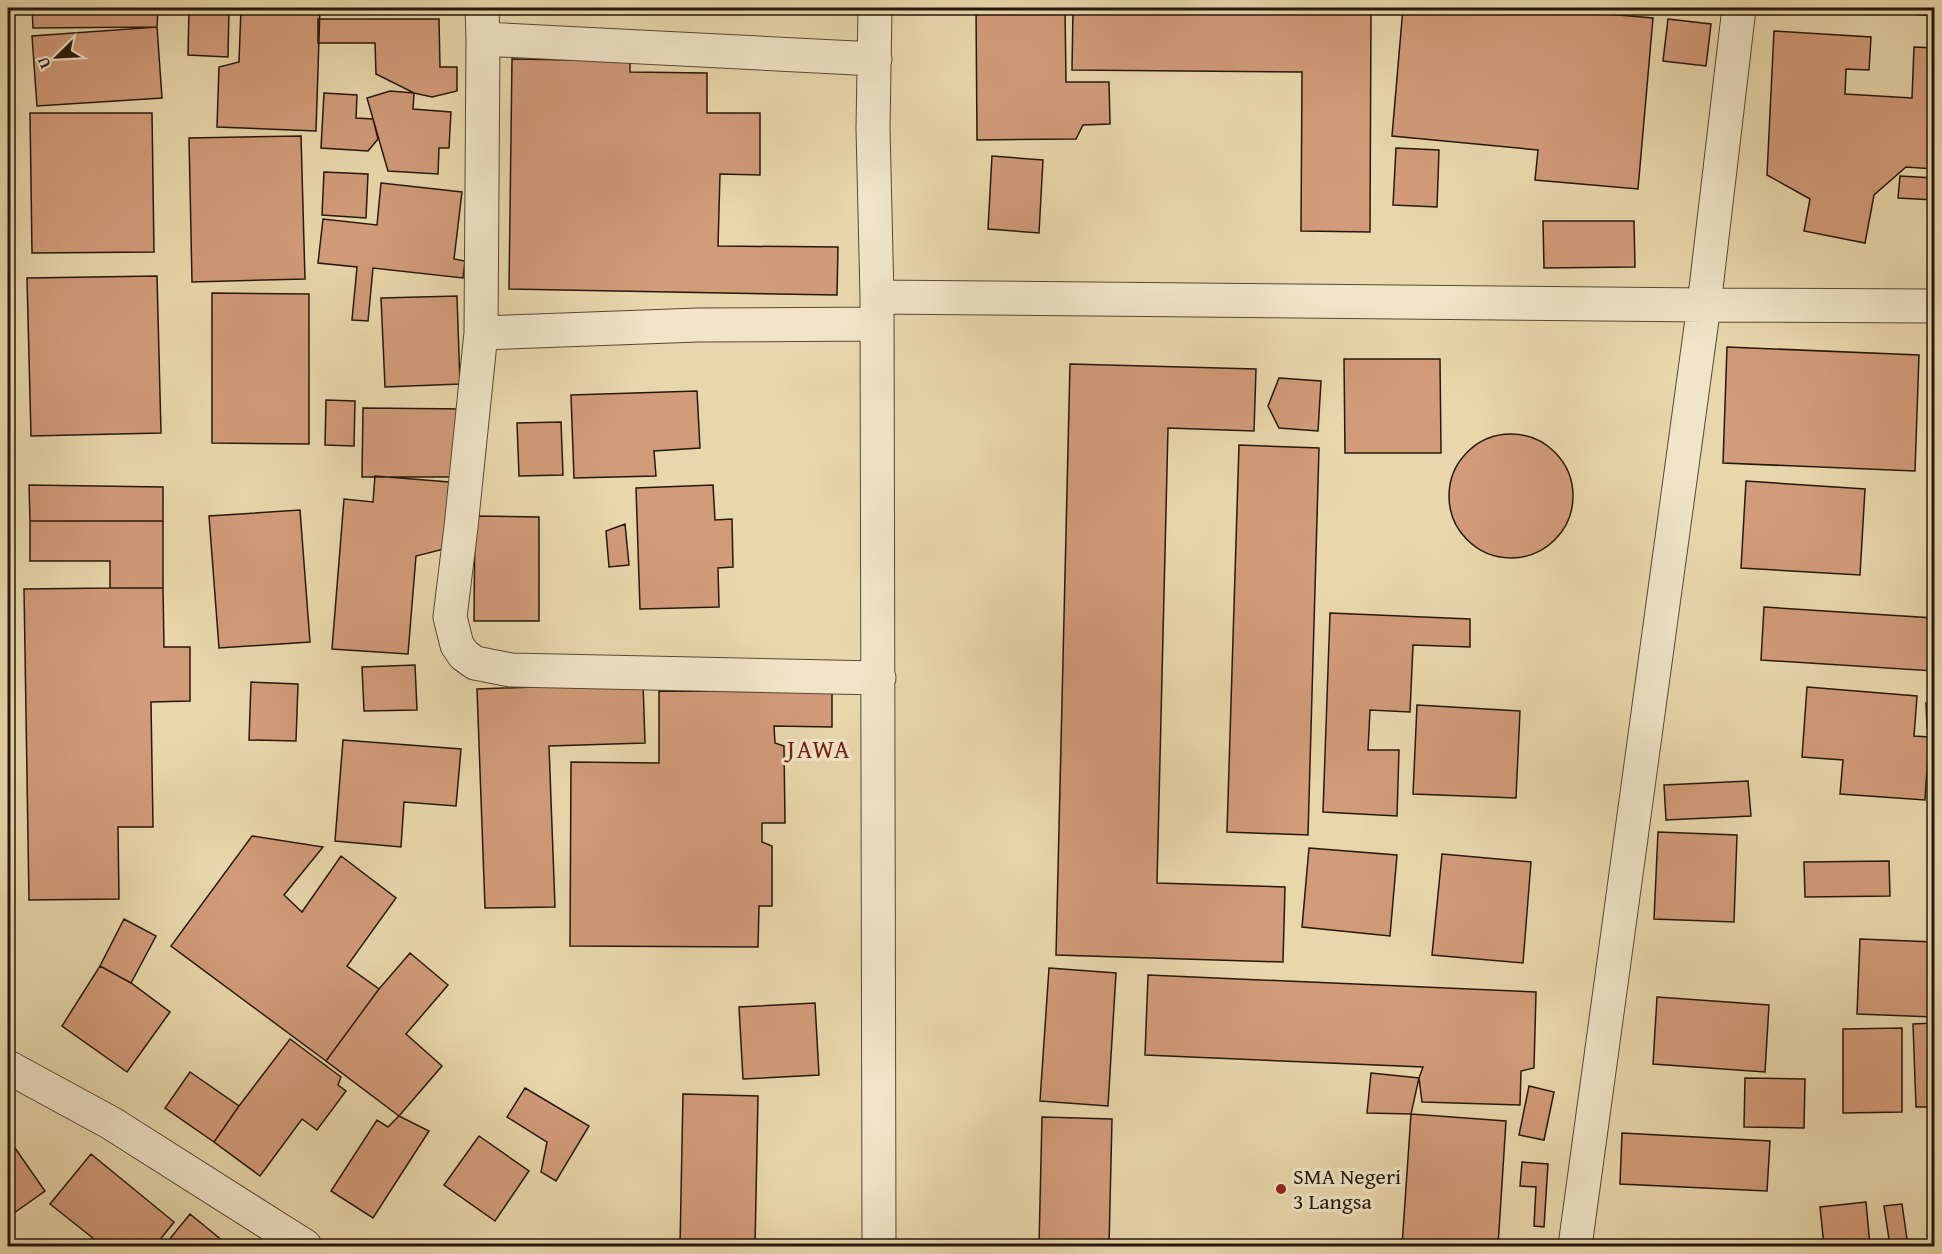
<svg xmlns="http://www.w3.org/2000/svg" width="1942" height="1254" font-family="'Gentium Book Plus',serif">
  <rect width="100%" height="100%" fill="#e8d7ab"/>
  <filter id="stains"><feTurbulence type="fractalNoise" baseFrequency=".00333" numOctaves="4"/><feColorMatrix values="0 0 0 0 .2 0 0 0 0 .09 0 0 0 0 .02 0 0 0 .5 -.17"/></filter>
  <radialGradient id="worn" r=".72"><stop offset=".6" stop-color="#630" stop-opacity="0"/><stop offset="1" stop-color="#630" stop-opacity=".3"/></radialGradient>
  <!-- building -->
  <path fill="#d29b79" stroke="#25180e" stroke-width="1.5" d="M32,8h126l-1,19 -124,1z
    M189,8h40l-1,49 -40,-2z
    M241,8h79l-4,123 -99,-4 2,-60 20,-5z
    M976,8h89l1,74h43l1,42 -27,1 -7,14 -99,1z
    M1073,8h298l-1,224 -69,-1 1,-159 -230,-2z
    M1403,8h134l116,10 -15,171 -103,-9 3,-30 -146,-14z
    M1843,8h91v8z
    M318,19h121l1,48h17v24l-25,6 -18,-4 -38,-19 -1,-31h-57z
    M1668,19l43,5 -5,42 -43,-5z
    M157,27l5,71 -125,8 -5,-70z
    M1774,31l97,6 -2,33 -23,-1 -1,25 67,4 2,-51 20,1v121l-28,-2 -32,28 -9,48 -61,-12 6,-32 -43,-24z
    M512,59l118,2v11l77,1v40h53v62l-40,-1 -2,72 120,1 -1,48 -328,-6z
    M390,91l24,2 -1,16 38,3 -2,36h-10l-1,26 -50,-3 -21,-73z
    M324,93l33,2 -1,23 17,1 5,20 -10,12 -47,-3z
    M30,113h122l2,139 -122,1z
    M301,136l4,143 -113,3 -3,-144z
    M1396,148l43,2 -2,57 -44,-2z
    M992,156l51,4 -4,73 -51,-4z
    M324,172l44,2 -2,44 -44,-3z
    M1900,176l34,2v91l-3,-1 3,-68 -36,-2z
    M381,183l81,9 -8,67 11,2 -2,17 -90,-10 -5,53 -16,-1 5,-53 -39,-4 5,-44 54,6z
    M1543,221h91l1,46 -91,1z
    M157,276l4,157 -130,3 -4,-158z
    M212,293l97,1v150l-97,-1z
    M457,296l3,88 -75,3 -4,-89z
    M1727,347l192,8 -4,116 -192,-8z
    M1344,359h96l1,94h-96z
    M1070,364l186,5 -2,62 -86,-3 -11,455 128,4 -2,75 -227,-7z
    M1279,378l42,3 -3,50 -39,-3 -11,-22z
    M697,391l3,57 -46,3 2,25 -82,2 -3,-83z
    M326,400l29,1 -1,45 -29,-1z
    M363,408l105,1v43l-15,-6 -1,31h-90z
    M561,422l2,53 -44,1 -2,-53z
    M1449 496a62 62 0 1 1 124 0a62 62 0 1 1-124 0Z
    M1239,445l80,3 -11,387 -81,-3z
    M375,476l74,6 -5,67 -28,7 -8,98 -76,-5 12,-150 29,3z
    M1746,481l119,8 -5,86 -119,-7z
    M29,485l134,2v34h-133z
    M713,485l2,35 17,-1 1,48 -15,1 1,39 -79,2 -4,-121z
    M300,510l10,132 -91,6 -10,-132z
    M475,516l64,1v104h-65z
    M30,521h133v67h-53v-27h-80z
    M625,524l4,41 -20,2 -3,-36z
    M110,588h53l1,59h26v54l-39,1 2,125h-35l1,72 -90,1 -5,-311z
    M1764,607l170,11v53l-173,-11z
    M1330,613l140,6v28l-57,-2 -3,67 -40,-2 -2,40h31l-2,66 -74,-4z
    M415,665l2,45 -53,1 -2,-44z
    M251,682l47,2 -2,57 -47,-1z
    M643,683l2,60 -96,3 6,161 -70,1 -8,-219z
    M1807,687l110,9 -3,40 15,1 -4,63 -85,-6 3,-34 -41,-3z
    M659,691l173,1v35l-58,-1 1,17 9,3 1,77h-23v19l10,4v60h-13l-1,41 -188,-1 1,-184 88,1z
    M1934,702v27l-7,-1 -1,-25z
    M1417,705l103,6 -4,87 -103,-4z
    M343,740l118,9 -5,57 -52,-4 -3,45 -66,-6z
    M1748,781l3,35 -85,4 -2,-35z
    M1658,832l79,3 -3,87 -80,-3z
    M252,836l71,11 -39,48 18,17 39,-56 55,42 -49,68 32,23 -53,72 -155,-115z
    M1309,848l88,7 -7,81 -88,-9z
    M1442,854l89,8 -8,101 -91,-8z
    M1889,861l1,35 -85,1 -1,-35z
    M124,919l32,17 -25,47 -31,-17z
    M1860,939l74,3v75l-77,-3z
    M410,953l38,32 -42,49 36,32 -43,50 -73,-55 53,-72z
    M100,966l31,17 39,29 -43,60 -65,-46z
    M1049,968l67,5 -8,133 -68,-5z
    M1148,975l388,17 -2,76 -13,3 -1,34 -98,-3 -3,-24 4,-11 -278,-12z
    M1657,997l112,8 -4,67 -112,-8z
    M815,1003l4,72 -76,4 -4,-72z
    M1934,1023v84h-18l-3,-83z
    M1902,1028v84l-59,1v-84z
    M290,1039l51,38 -3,8 8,6 -29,39 -15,-11 -42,57 -46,-34 25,-36z
    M190,1072l49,34 -25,36 -49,-34z
    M1371,1073l48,5 -8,36 -44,-1z
    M1745,1078l60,1 -1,49 -60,-1z
    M1529,1086l25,6 -10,48 -25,-5z
    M525,1088l64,38 -33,55 -15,-9 6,-30 -40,-25z
    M683,1094l75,2 -3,150h-75z
    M1411,1114l95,7 -8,125h-96z
    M399,1116l30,15 -56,87 -42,-27 46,-71 11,7z
    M1042,1117l70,2 -3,127h-70z
    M1622,1133l148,8 -3,50 -147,-7z
    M1934,1135v43l-6,-41z
    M479,1136l50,35 -34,50 -51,-36z
    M8,1138l37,53 -31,22 -6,-9z
    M91,1154l83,68 -19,24h-52l-53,-42z
    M1522,1162l26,2 -4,63 -10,-1 2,-39 -16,-1z
    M1866,1202l4,44h-46l-4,-39z
    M1902,1204l6,42h-18l-6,-40z
    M190,1214l39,32h-65z"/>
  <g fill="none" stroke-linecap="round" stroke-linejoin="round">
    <defs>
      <path id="minor" d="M482,8l1,31
        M875,8l-2,120 4,169 2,949
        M875,59l-392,-20 -2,294 217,-8 178,-1
        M877,297l827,8 230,1
        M481,333l-20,194 -11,90 7,28 7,10 11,8 36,7 368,8
        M8,1067l103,56 194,123
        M1575,1246l129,-941 35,-297"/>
    </defs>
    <!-- minor casing -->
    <use href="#minor" stroke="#564835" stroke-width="35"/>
    <!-- minor -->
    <use href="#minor" stroke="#f0e5c8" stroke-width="33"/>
  </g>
  <!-- markers -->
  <circle fill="#8f2418" stroke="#f0e5c8" stroke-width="2" cx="1281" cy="1189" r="6"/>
  <g text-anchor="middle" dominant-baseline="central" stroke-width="6" stroke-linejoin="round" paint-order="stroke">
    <!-- poi labels -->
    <g font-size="22" fill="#25180e" stroke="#f0e5c8" text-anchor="start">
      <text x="1293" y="1176">SMA Negeri<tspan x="1293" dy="25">3 Langsa</tspan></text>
    </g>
    <!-- quarter labels -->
    <g font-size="26" letter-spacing="1.5" fill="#7a1f14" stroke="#f0e5c8">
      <text x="819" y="748">JAWA</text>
    </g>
  </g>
  <!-- margin -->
  <rect width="1942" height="1254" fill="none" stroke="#e8d7ab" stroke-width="30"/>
  <rect x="9" y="9" width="1924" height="1236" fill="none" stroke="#25180e" stroke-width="3"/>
  <rect x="15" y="15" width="1912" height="1224" fill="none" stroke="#25180e" stroke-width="1.5"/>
  <!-- north arrow -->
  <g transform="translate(57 57) rotate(246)" stroke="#f0e5c8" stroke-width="4.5" paint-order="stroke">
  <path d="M0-4.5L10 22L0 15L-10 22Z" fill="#25180e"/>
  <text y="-9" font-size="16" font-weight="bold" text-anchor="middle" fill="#25180e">U</text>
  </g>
  <rect width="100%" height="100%" filter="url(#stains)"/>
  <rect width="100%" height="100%" fill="url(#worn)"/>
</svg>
